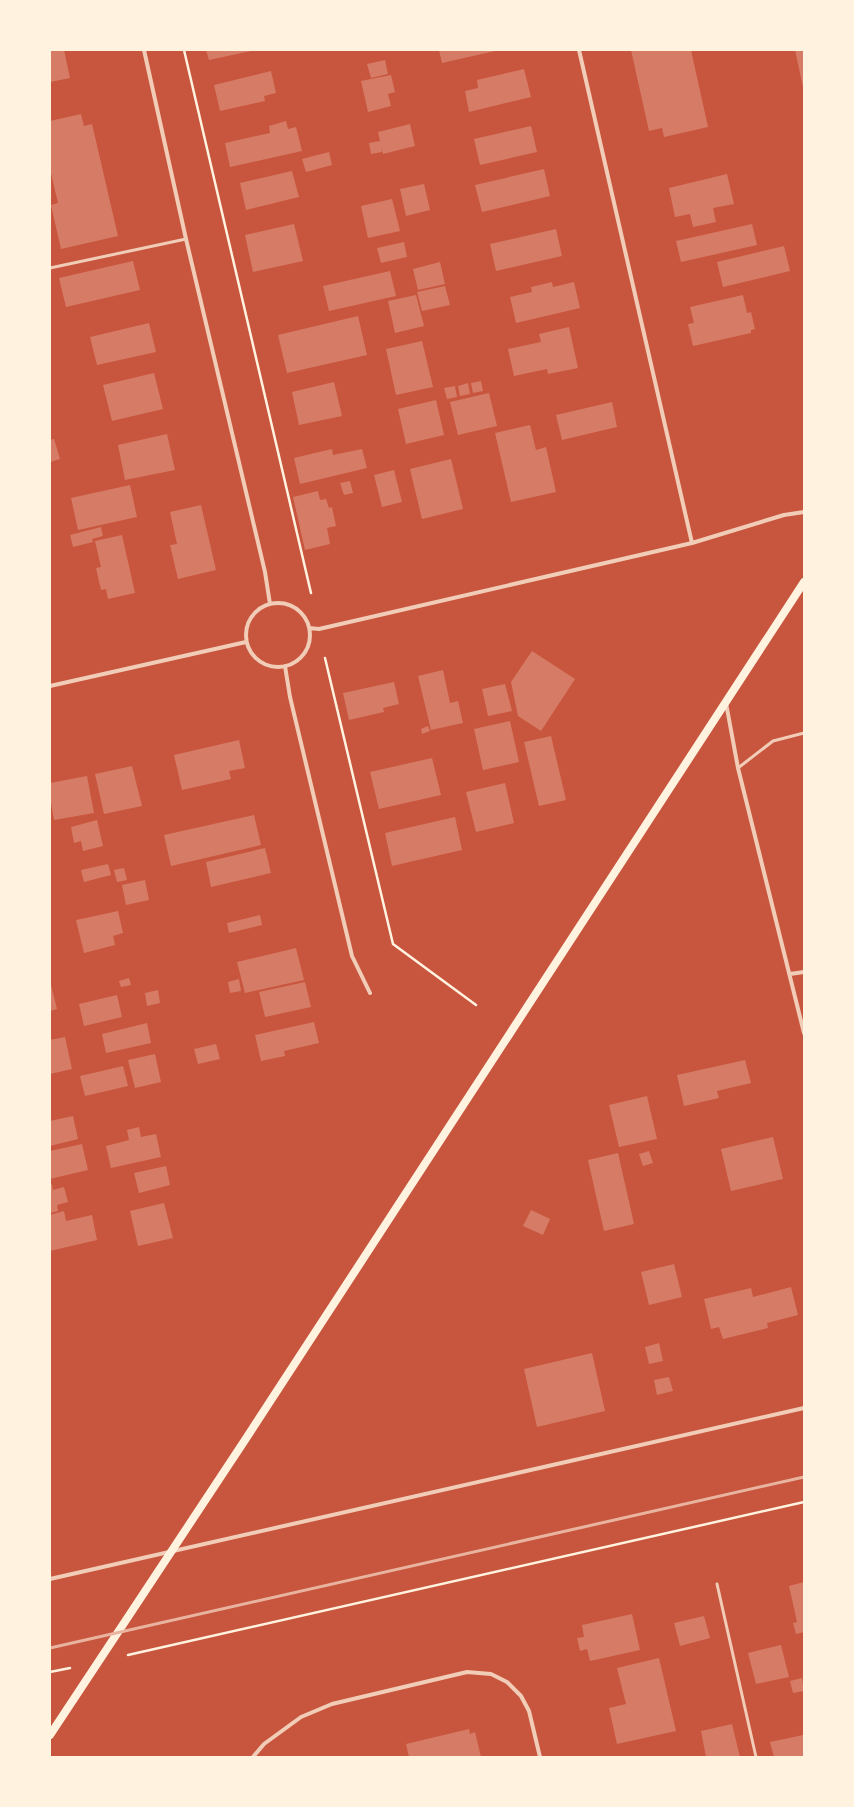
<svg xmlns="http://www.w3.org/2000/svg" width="854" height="1807" font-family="'PT Sans Narrow',sans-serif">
  <rect width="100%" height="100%" fill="#c8553d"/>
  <!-- building -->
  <path fill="#d67c66" d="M50,50h14l6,28 -20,4z
    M206,50h45v1l-42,9z
    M439,50h55l1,1 -53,12z
    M631,50h60l17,77 -44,10 -2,-9 -13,3z
    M795,50h9v37h-1z
    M385,60l3,14 -17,4 -4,-14z
    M524,69l7,28 -62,15 -4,-21 13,-3 -1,-8z
    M271,71l5,22 -12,3 1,5 -45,10 -6,-26z
    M391,75l4,17 -7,2 3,12 -23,6 -7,-31z
    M81,114l3,12 8,-2 26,112 -57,13 -10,-44 7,-2 -8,-34v-48z
    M286,121l2,8 8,-2 6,24 -72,16 -5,-24 45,-10 -1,-7z
    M410,124l5,22 -32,8 -2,-9 1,7 -11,2 -2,-11 11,-2 -2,-9z
    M531,126l6,26 -57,13 -6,-26z
    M329,152l3,13 -26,7 -4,-13z
    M544,169l6,27 -68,16 -7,-27z
    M292,171l7,26 -53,13 -6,-27z
    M727,174l7,30 -21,4 3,14 -23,5 -3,-13 -15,3 -6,-29z
    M424,184l6,26 -24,6 -6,-27z
    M392,199l8,32 -32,7 -7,-32z
    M294,224l9,37 -50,11 -8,-37z
    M752,224l5,21 -76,17 -5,-21z
    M556,229l6,27 -66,15 -6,-27z
    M404,242l3,15 -26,6 -4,-15z
    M784,246l6,25 -67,16 -6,-25z
    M133,261l7,29 -74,17 -7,-29z
    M440,262l5,22 -27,6 -5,-21z
    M390,271l6,25 -67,15 -6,-25z
    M552,282l1,5 21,-5 6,26 -64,15 -6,-26 22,-5 -1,-5z
    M445,286l5,19 -28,6 -5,-19z
    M416,295l8,31 -29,7 -7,-32z
    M743,295l4,18 4,-1 4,17 -4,1v3l-58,13 -5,-22 6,-1 -4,-16z
    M358,316l9,39 -80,18 -9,-38z
    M149,323l7,29 -59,13 -7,-28z
    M569,327l9,41 -30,6 -1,-5 -33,7 -6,-27 33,-7 -2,-8z
    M422,341l11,46 -37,8 -10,-46z
    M154,373l9,36 -51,12 -9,-36z
    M481,381l2,10 -10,2 -2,-10z
    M334,382l8,34 -43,9 -7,-33z
    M468,383l2,11 -10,2 -2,-10z
    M455,386l2,11 -10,2 -3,-11z
    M489,393l8,33 -39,9 -8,-33z
    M436,400l8,35 -38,9 -8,-35z
    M612,402l5,25 -55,13 -6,-25z
    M530,425l6,25 10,-3 10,45 -45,10 -16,-69z
    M167,434l8,36 -50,10 -7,-35z
    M54,439l6,20 -10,3v-22z
    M332,449l1,6 29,-6 5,19 -67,16 -6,-26z
    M451,459l12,50 -41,10 -12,-50z
    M394,470l8,32 -20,5 -8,-32z
    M350,481l3,12 -9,2 -4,-12z
    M130,485l7,32 -59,13 -7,-32z
    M318,491l2,9 6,-1 3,9 3,-1 4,19 -9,2 3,16 -25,6 -12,-53z
    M201,505l15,65 -38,9 -8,-34 7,-1 -7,-32z
    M101,527l2,9 -11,3 1,3 -20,5 -3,-12z
    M122,535l13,58 -27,6 -2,-10 -5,1 -5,-22 5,-1 -6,-26z
    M532,651l43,28 -34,52 -23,-15 -7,-34z
    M443,670l7,33 8,-2 5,22 -32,7 -13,-54z
    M394,682l5,22 -16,4 1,4 -35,8 -6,-27z
    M505,684l7,27 -24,5 -6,-27z
    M510,721l9,41 -36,8 -9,-41z
    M428,726l2,5 -8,3 -1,-5z
    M551,736l15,64 -27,6 -15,-64z
    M239,740l6,28 -16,3 2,8 -49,11 -8,-35z
    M432,758l9,37 -62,14 -9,-37z
    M132,766l10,40 -38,8 -9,-40z
    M87,776l7,37 -40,7 -4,-23v-14z
    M505,783l9,40 -38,9 -10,-40z
    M254,815l7,30 -90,21 -7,-31z
    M455,817l7,33 -70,16 -7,-33z
    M97,820l6,26 -20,5 -2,-10 -7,2 -3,-16z
    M265,848l6,25 -60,14 -5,-25z
    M108,864l3,11 -27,7 -3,-12z
    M124,868l3,12 -10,2 -3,-12z
    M145,880l4,20 -23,5 -4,-20z
    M118,911l5,22 -10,3 2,9 -31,8 -8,-33z
    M260,915l2,10 -33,8 -2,-10z
    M296,948l8,32 -59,13 -8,-31z
    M129,978l2,7 -10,2 -2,-6z
    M239,979l2,12 -11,2 -2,-11z
    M50,981l7,28 -7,2z
    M305,982l6,25 -46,10 -6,-25z
    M158,990l2,13 -13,3 -2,-13z
    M117,995l5,22 -38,9 -5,-22z
    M314,1022l5,21 -35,8 1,5 -24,5 -6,-26z
    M147,1023l4,20 -45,10 -4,-19z
    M65,1037l7,32 -22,5v-34z
    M216,1044l4,15 -22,5 -4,-15z
    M155,1054l6,28 -26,6 -7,-28z
    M745,1060l6,23 -34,8 2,7 -35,8 -7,-31z
    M123,1066l5,20 -43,10 -5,-20z
    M647,1096l10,43 -38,8 -10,-42z
    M73,1116l5,23 -28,7v-25z
    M139,1127l2,10 15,-3 5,23 -50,11 -5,-22 23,-6 -2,-10z
    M773,1137l10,42 -52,12 -10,-42z
    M82,1144l6,26 -38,9v-28z
    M649,1151l4,12 -10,3 -4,-12z
    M618,1153l16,71 -30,7 -16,-71z
    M166,1166l4,19 -31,8 -5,-20z
    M52,1184l1,6 11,-3 4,15 -11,3 1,6 -8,2v-28z
    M164,1203l9,35 -35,8 -8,-35z
    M531,1210l19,9 -7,16 -20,-9z
    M64,1211l2,10 26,-6 5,25 -47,11v-36z
    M674,1264l8,33 -33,8 -8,-33z
    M791,1287l7,28 -31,8 1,5 -45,11 -4,-12 -8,2 -7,-30 47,-11 2,9z
    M659,1343l4,18 -14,3 -4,-17z
    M592,1353l13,58 -68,16 -13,-58z
    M669,1377l4,14 -16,4 -3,-15z
    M804,1582v50l-8,2 -3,-11 4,-1 -8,-36z
    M632,1614l8,36 -50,11 -3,-12 -7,2 -3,-13 7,-1 -2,-12z
    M704,1616l6,22 -30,8 -6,-23z
    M781,1645l8,32 -33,7 -8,-31z
    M659,1658l17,73 -59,13 -8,-36 17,-4 -9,-36z
    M802,1678l2,13 -11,2 -3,-12z
    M732,1724l8,33h-34l-5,-26z
    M469,1729l1,5 5,-2 6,25h-72l-3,-13z
    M803,1735l1,22h-30l-4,-15z"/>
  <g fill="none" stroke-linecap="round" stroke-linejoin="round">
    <!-- path -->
    <path stroke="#fff3e0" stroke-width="2.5" d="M184,50l127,543
      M325,658l68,286 83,61
      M128,1655l676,-153
      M50,1672l20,-4"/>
    <!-- service -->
    <path stroke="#f1ccb7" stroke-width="3" d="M50,268l136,-29
      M738,768l35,-27 31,-8
      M717,1584l39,173"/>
    <!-- minor -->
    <path stroke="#f1ccb7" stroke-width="4" d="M144,50l42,189 79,333 5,32
      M579,50l113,493
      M246 635a32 32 0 1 1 64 0a32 32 0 1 1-64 0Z
      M309,628l10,1 373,-86 92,-28 20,-3
      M285,666l5,31 62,259 18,37
      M50,686l196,-44
      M726,703l12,65 66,265
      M790,974l14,-2
      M50,1579l754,-171
      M253,1757l11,-13 37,-27 31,-13 135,-32 24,2 16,8 14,14 8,15 11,46"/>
    <!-- secondary -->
    <path stroke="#fff3e0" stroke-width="8" d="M50,1735l195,-295 559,-858"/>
    <!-- rail -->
    <path stroke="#e9b49f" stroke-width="3" d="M50,1648l754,-171"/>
  </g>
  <!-- border -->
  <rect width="854" height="1807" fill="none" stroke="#fff3e0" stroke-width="102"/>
</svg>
